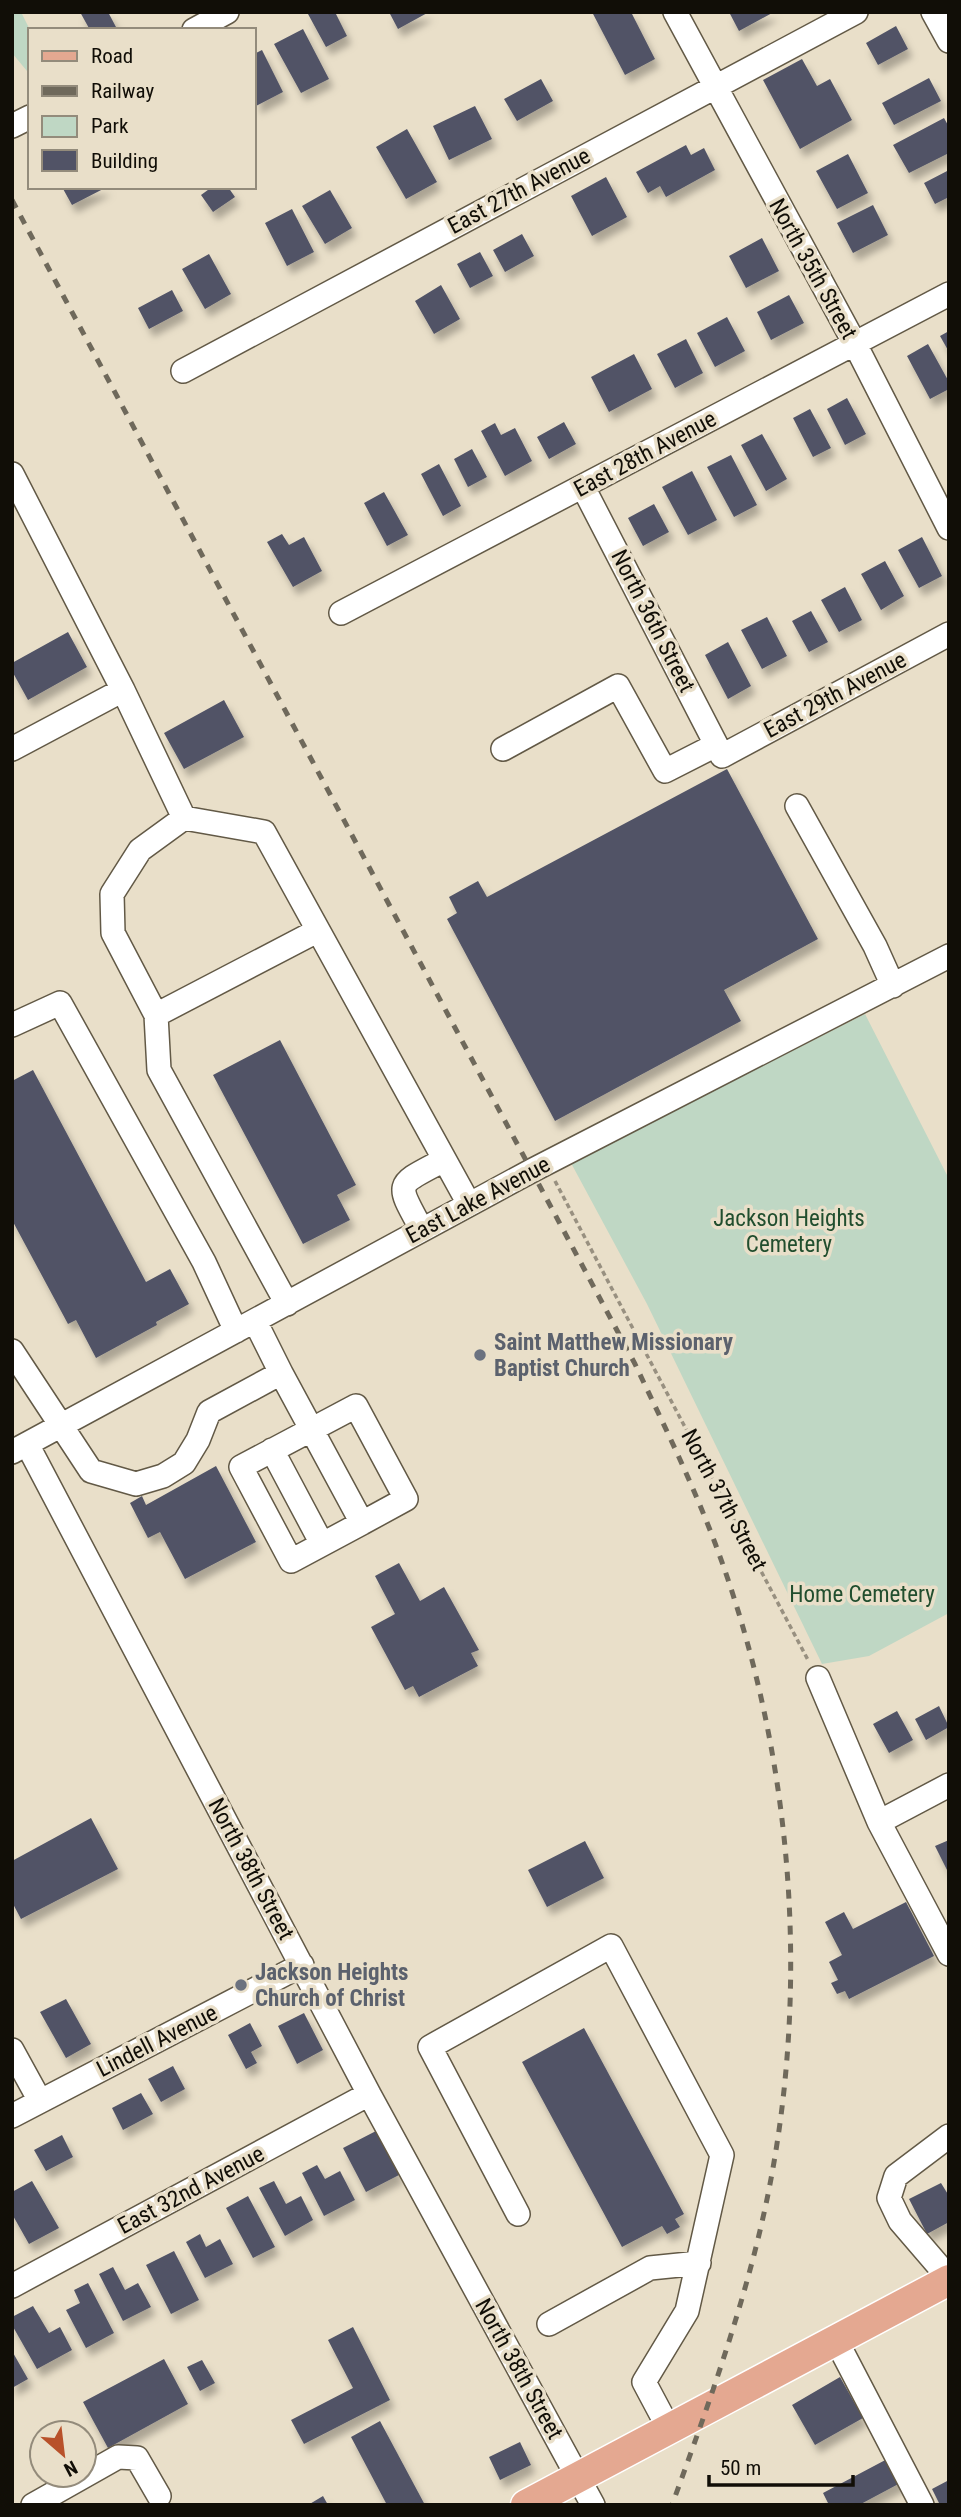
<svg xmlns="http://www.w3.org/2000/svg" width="961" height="2517" font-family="'Roboto Condensed',sans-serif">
  <defs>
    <filter id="shadow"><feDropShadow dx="4.5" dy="8" stdDeviation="3.5" flood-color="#0004"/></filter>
  </defs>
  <rect width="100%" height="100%" fill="#e9dfc9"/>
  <!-- green -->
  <path fill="#bfd7c4" d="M12,12h9l9,18 -3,41 -15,-18z
    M865,1014l84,165v434l-80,43 -47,8 -175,-360 -76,-141z"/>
  <!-- building -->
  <path fill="#515366" filter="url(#shadow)" d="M80,12h28l8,15 -6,3h-20z
    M312,12h23l12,24 -21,11 -18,-33z
    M389,12h40l-31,17z
    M592,12h39l24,47 -30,16z
    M729,12h45l-35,19z
    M896,26l12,23 -30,16 -12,-22z
    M303,29l26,50 -28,14 -27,-49z
    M262,50l21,42 -27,14 -2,-52z
    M802,59l15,27 13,-7 22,41 -52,29 -37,-69z
    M929,78l12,23 -47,24 -12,-22z
    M541,79l12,22 -36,20 -13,-22z
    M475,106l17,33 -43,21 -16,-34z
    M944,118l5,9v26l-40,20 -16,-28z
    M407,129l30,53 -31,17 -30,-52z
    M686,145l5,10 13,-7 11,22 -49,27 -6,-11 -12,7 -12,-21z
    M848,154l20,39 -31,16 -21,-38z
    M949,170v27l-14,7 -11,-21z
    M606,177l21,40 -35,19 -21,-40z
    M62,187h45l-35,18z
    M212,187h16l7,10 -22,15 -12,-17z
    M330,190l22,38 -27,16 -23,-38z
    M873,205l15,30 -35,18 -16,-30z
    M292,209l22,43 -27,14 -22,-43z
    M522,234l12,22 -29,16 -12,-22z
    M762,238l17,33 -33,17 -17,-32z
    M480,252l13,24 -23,12 -13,-24z
    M209,254l22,40 -26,15 -23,-40z
    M441,285l19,34 -26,15 -19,-33z
    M172,290l11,21 -34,18 -11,-21z
    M789,295l15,28 -33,17 -14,-28z
    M727,317l18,34 -30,16 -18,-34z
    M949,331v21l-9,-16z
    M686,339l17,34 -28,15 -18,-34z
    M928,344l21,38v7l-19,10 -23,-43z
    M634,354l18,35 -43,23 -18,-35z
    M847,398l19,36 -21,11 -18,-36z
    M810,409l21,39 -18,9 -20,-39z
    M564,422l12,22 -27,15 -12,-22z
    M495,423l6,12 14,-7 17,33 -27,15 -24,-45z
    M762,434l25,45 -21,12 -25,-46z
    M472,449l15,28 -19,10 -14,-28z
    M731,455l26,50 -23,12 -27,-50z
    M439,464l22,42 -18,10 -22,-42z
    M692,471l25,49 -29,15 -26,-48z
    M384,492l24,43 -21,11 -23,-43z
    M654,504l15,28 -26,14 -15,-28z
    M282,534l7,11 15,-8 18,34 -29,16 -26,-45z
    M922,537l20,39 -23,12 -21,-38z
    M885,561l19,35 -23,14 -20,-36z
    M845,587l17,33 -23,12 -18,-32z
    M811,611l17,31 -19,10 -17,-31z
    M767,617l20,39 -25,13 -21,-39z
    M68,632l19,35 -59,33 -16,-29v-8z
    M728,642l23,44 -23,13 -23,-44z
    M224,700l20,37 -60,32 -20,-36z
    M727,769l91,170 -94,51 17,31 -186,100 -108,-202 10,-6 -8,-16 29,-16 9,16z
    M280,1040l76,145 -19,10 13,25 -47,24 -90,-169z
    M33,1070l113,212 24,-13 19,35 -33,18 1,3 -61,33 -20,-38 -8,4 -56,-104v-139z
    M216,1466l40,76 -71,37 -25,-47 -12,6 -18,-35 12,-7 4,9z
    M399,1563l21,38 24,-14 35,63 -8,3 7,13 -59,31 -6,-11 -8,4 -34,-63 24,-13 -20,-38z
    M939,1706l10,21 -23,13 -11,-21z
    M897,1711l16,29 -24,13 -16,-29z
    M91,1818l27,51 -97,50 -9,-17v-41z
    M949,1840v34l-14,-28z
    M585,1841l19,37 -57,29 -19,-37z
    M906,1902l28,54 -85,43 -4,-8 -8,3 -6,-11 7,-3 -9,-18 13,-7 -17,-33 19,-10 9,17z
    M66,1999l25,45 -25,14 -26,-46z
    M304,2013l19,37 -26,14 -19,-38z
    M250,2023l12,23 -11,6 6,11 -11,6 -18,-34z
    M584,2028l100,186 -9,5 5,8 -13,7 -5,-8 -40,21 -100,-185z
    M173,2066l12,23 -24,13 -13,-23z
    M141,2093l12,21 -30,16 -11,-22z
    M376,2131l23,44 -33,17 -23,-44z
    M62,2135l11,22 -27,14 -12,-21z
    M317,2165l8,14 15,-8 15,29 -31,16 -22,-43z
    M32,2181l27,47 -30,16 -17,-30v-22z
    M274,2181l12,23 15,-8 12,24 -28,16 -26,-48z
    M941,2183l8,13v26l-22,12 -18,-35z
    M248,2196l27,51 -22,11 -27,-50z
    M200,2234l6,13 14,-8 13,25 -28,14 -19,-36z
    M174,2251l25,49 -28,14 -25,-49z
    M113,2267l12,23 13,-7 13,24 -28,14 -24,-47z
    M88,2283l26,50 -28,15 -20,-38 14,-7 -6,-13z
    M33,2306l16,27 11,-6 12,23 -35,19 -25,-44v-8z
    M353,2327l37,73 -86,44 -13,-24 62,-32 -25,-48z
    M12,2351l16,28 -16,9z
    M164,2359l24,45 -80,44 -25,-46z
    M202,2360l13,23 -15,8 -13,-24z
    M840,2377l23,41 -48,27 -23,-40z
    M380,2421l45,84h-38l-36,-68z
    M520,2442l11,23 -31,15 -11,-23z
    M891,2457l13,24 -45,24h-30l-6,-12z
    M949,2480v25h-9l-8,-16z
    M323,2496l5,9h-20z"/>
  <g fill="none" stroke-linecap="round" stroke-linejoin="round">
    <defs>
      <path id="minor" d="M675,12l180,332 94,184
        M933,12l16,29
        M194,30l33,-18
        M12,126l18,-9
        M183,371l673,-359
        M12,474l111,216 -111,59
        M583,487l139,269 227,-122
        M341,613l608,-319
        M123,690l61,128 80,14 205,372
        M503,749l115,-63 47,85 51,-26
        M797,806l78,140 18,40
        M184,818l-44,32 -28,44 1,39 43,82 3,55 128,234
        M156,1015l161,-84
        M12,1025l48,-22 144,259 32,69
        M422,1230c-27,-49 -27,-44 22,-70
        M12,1351l79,120 45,13 27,-8 21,-13 14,-23 11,-28 72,-39 -26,-52
        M281,1373l81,150 44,-24 -50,-93 -115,61 50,94 71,-38
        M27,1444l342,650 224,411
        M272,1450l50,94
        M12,1452l521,-282 416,-214
        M818,1678l61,144 70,132
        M879,1822l70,-37
        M12,2050l28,51
        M12,2116l290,-151
        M949,2136l-53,40 -7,22 11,23 49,57
        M518,2214l-88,-167 181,-101 111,209 -35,156 -43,71 25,47
        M12,2286l357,-192
        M549,2324l101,-56 49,-5
        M836,2340l86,165
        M33,2505l85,-48 19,1 22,38"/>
      <path id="major" d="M526,2505l423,-225"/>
    </defs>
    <!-- minor casing -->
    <use href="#minor" stroke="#625946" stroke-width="26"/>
    <!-- major casing -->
    <use href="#major" stroke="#fff" stroke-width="33"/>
    <!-- path -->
    <path stroke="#989080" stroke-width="3.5" stroke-dasharray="5 3.5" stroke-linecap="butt" d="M555,1181l253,479"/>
    <!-- minor -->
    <use href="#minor" stroke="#fff" stroke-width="23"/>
    <!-- major -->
    <use href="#major" stroke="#e4a891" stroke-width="30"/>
    <!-- rail -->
    <path stroke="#6f695b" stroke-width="5" stroke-dasharray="9 9" stroke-linecap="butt" d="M12,200l623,1164c28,59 57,118 80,179 78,208 97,443 51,661 -22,103 -58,202 -94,301"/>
  </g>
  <!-- markers -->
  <g fill="#6b7280" stroke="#e9dfc9" stroke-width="2.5">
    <circle cx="480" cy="1355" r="7"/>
    <circle cx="241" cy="1985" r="7"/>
  </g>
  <g text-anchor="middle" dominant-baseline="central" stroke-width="7" stroke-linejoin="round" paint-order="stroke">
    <!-- street labels -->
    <g font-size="23" fill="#110e07" stroke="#e9dfc9">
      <text transform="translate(519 191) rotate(-28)">East 27th Avenue</text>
      <text transform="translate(813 269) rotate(61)">North 35th Street</text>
      <text transform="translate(645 454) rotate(-28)">East 28th Avenue</text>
      <text transform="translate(653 621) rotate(63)">North 36th Street</text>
      <text transform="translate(835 695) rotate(-28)">East 29th Avenue</text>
      <text transform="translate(478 1200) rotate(-28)">East Lake Avenue</text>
      <text transform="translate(724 1500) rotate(62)">North 37th Street</text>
      <text transform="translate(251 1869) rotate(62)">North 38th Street</text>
      <text transform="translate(157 2041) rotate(-27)">Lindell Avenue</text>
      <text transform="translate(191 2190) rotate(-28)">East 32nd Avenue</text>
      <text transform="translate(519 2369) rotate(61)">North 38th Street</text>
    </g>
    <!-- park labels -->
    <g font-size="23" fill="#214e2e" stroke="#e9dfc9">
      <text x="789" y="1218">Jackson Heights<tspan x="789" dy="26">Cemetery</tspan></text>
      <text x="862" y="1594">Home Cemetery</text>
    </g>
    <!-- worship labels -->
    <g font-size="23" font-weight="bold" fill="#5b616d" stroke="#e9dfc9" text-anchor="start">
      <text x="494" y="1342">Saint Matthew Missionary<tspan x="494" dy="26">Baptist Church</tspan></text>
      <text x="255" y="1972">Jackson Heights<tspan x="255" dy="26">Church of Christ</tspan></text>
    </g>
  </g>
  <!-- border -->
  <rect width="961" height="2517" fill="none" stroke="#110e07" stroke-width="28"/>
  <!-- legend -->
  <rect x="28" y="28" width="228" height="161" fill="#e9dfc9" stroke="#938b7b" stroke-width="2"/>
  <rect x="42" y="51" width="35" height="10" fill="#e4a891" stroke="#938b7b" stroke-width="2"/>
  <text x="91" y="63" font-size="21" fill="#110e07">Road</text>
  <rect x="42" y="86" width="35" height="10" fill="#6f695b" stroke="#938b7b" stroke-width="2"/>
  <text x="91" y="98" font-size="21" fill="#110e07">Railway</text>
  <rect x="42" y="116" width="35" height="21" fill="#bfd7c4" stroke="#938b7b" stroke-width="2"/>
  <text x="91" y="133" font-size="21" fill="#110e07">Park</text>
  <rect x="42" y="150" width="35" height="21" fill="#515366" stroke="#938b7b" stroke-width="2"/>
  <text x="91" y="168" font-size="21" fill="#110e07">Building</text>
  <!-- north arrow -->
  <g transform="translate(63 2454) rotate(152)"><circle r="33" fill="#e9dfc9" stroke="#938b7b" stroke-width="2"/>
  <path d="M0-5L12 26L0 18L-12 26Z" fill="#b8512a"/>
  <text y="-10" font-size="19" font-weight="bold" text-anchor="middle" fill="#110e07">N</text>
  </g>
  <!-- scale -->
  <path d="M709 2475v10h144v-10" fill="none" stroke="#110e07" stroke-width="3.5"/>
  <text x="720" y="2475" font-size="21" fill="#110e07" stroke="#e9dfc9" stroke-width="5" paint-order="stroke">50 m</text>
</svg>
